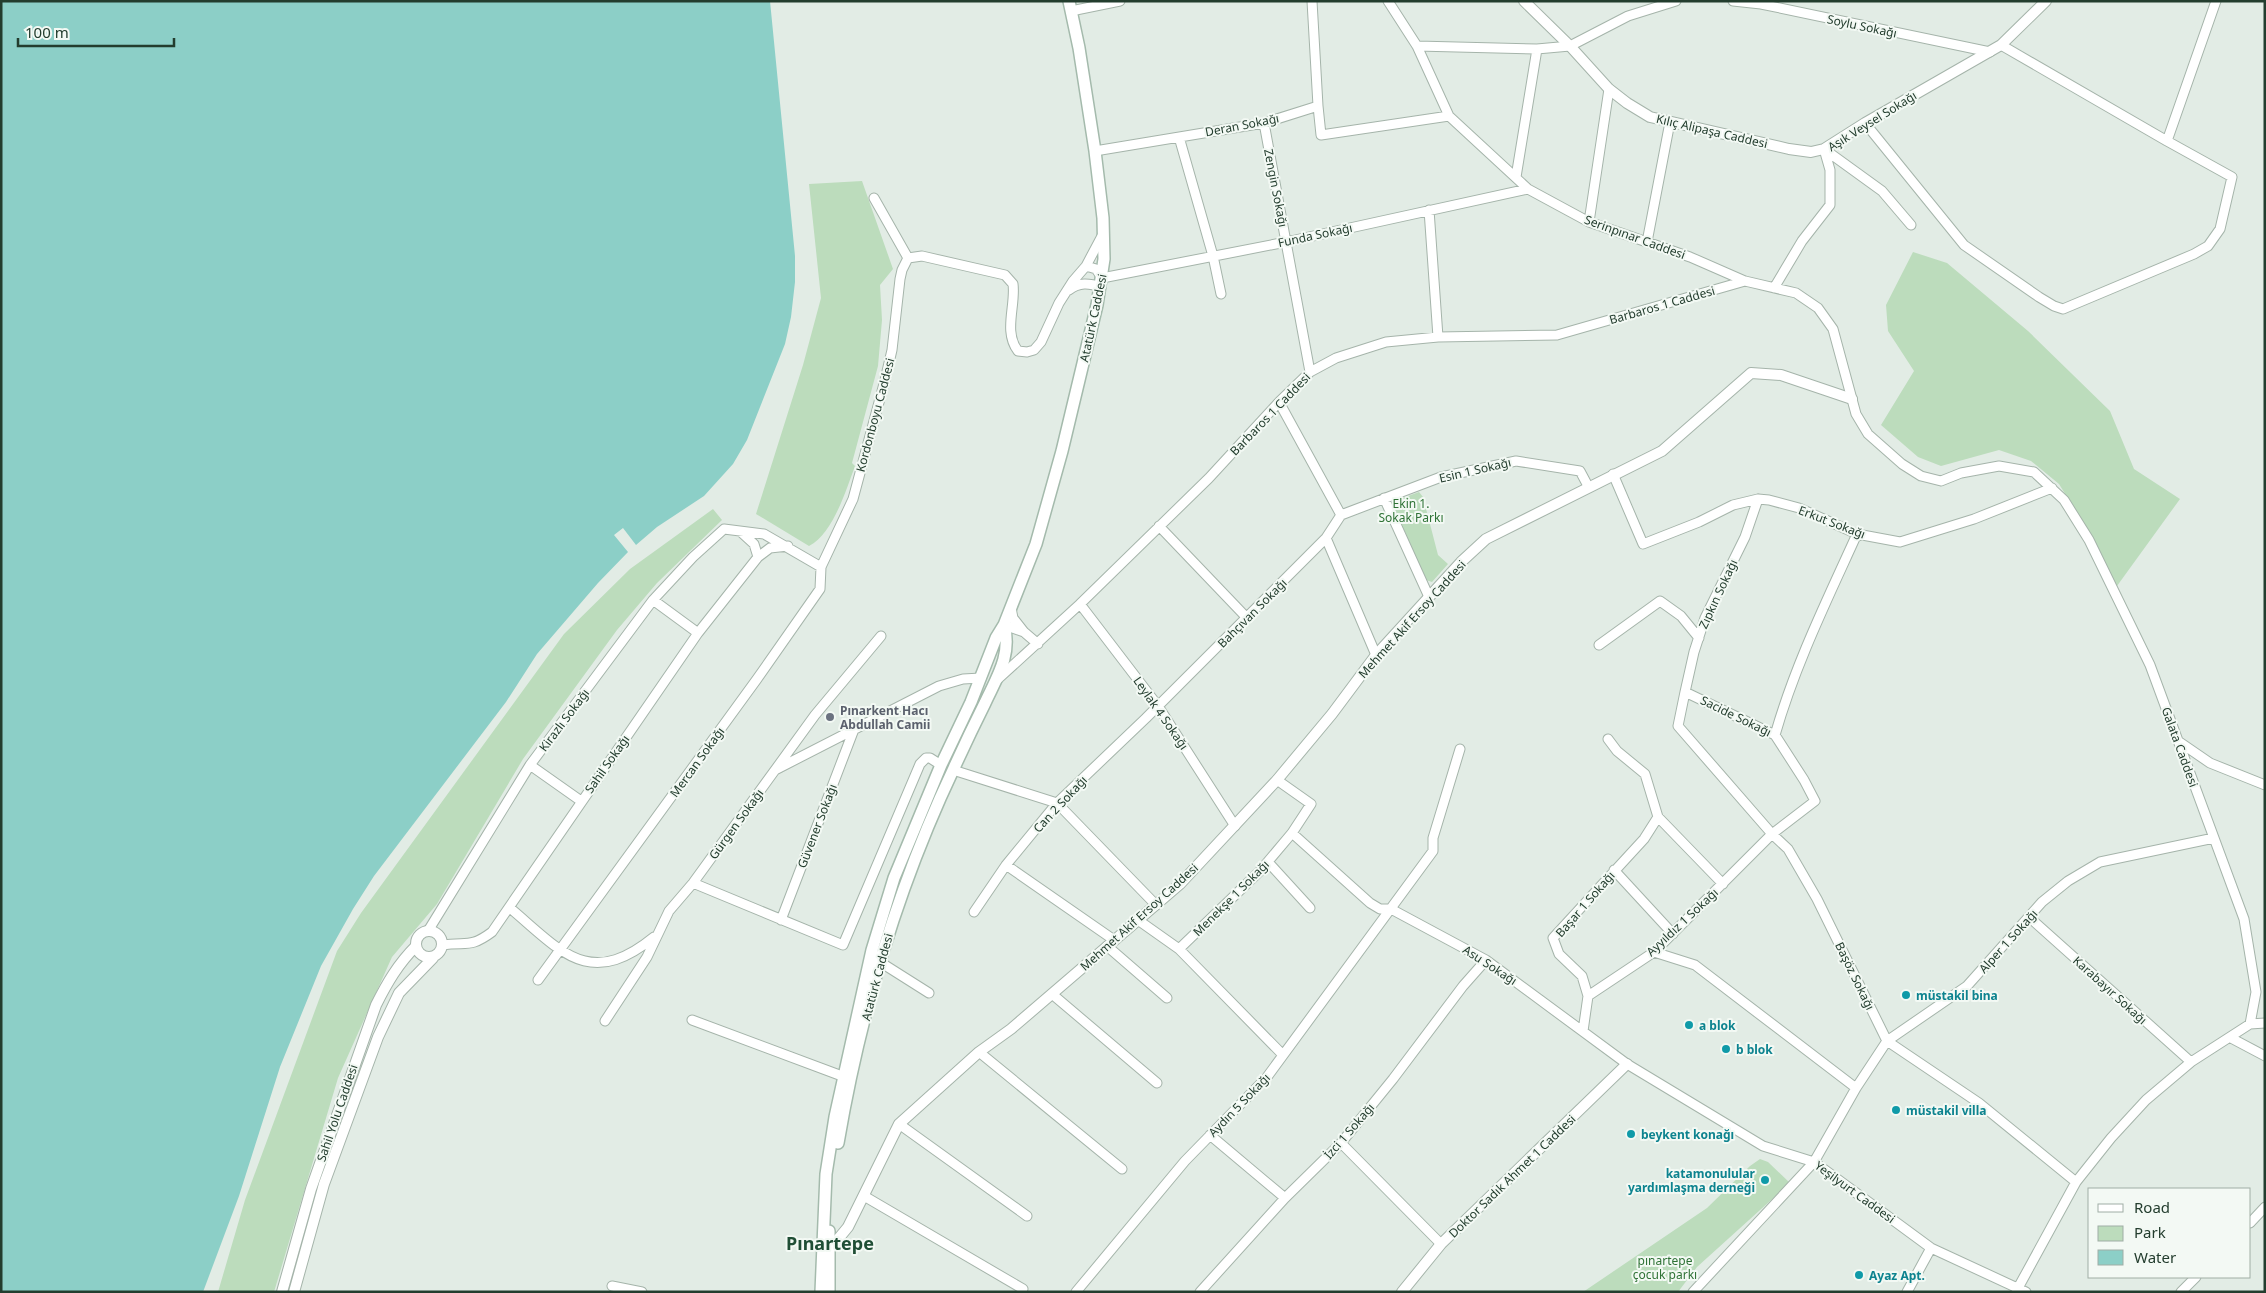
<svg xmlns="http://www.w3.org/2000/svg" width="2266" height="1293" font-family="'Noto Sans',sans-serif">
  <rect width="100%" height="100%" fill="#e2ece5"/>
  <!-- green -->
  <path fill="#bcdcbc" d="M862,181l31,88 -13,16 2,35 -4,46 -26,97 3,3c-9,24 -22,68 -46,80l-53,-32 47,-149 18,-67 -12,-114z
    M1913,252l34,11 81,68 82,80 24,58 46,30 -63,87 -30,-57 -28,-45 -28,-23 -32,-11 -58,16 -23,-9 -37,-32 33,-54 -26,-40 -2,-26z
    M1419,492l4,5 15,58 10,9 -16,18 -6,-2 -34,-78z
    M713,509l9,11 -65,63 -40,47 -94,129 -86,145 -45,53 -54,121 -64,214h-56l27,-92 92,-249 24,-38 203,-279 66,-65z
    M1760,1159l8,3 22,21 -93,84 -19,25h-95l124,-84 43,-42z"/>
  <!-- water -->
  <path fill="#8ccfc7" d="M1,1h769l25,255v26l-4,35 -6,27 -38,96 -14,24 -29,32 -47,31 -21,18 -13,-17 -9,7 14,17 -30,31 -61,71 -31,48 -132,174 -21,33 -32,57 -41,101 -41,129 -36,96h-202z"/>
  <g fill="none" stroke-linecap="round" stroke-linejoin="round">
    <defs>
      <path id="minor" d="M1312,1l6,105
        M1388,1l29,45 32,70 79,73 61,33 101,35 55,24 51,12 22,15 15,21 23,85 12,20 34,30 19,12 20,5 20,-8 38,-7 35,6 30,28 25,40 61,125 94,254 12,73 -6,32
        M1733,1l28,3 229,48
        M1071,11l49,-10
        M2001,45l166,96
        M1417,46l120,3 33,-3 58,-30 48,-15
        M1264,123l46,249
        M1865,123l99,122 75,52 15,9 9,3 131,-55 14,-8 12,-17 12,-52 -65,-36 49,-140
        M1179,137l34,119 8,38
        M1824,149l58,42 29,34
        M1095,151l169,-28 54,-17 3,29 128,-19
        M1516,177l21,-128
        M874,198l34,60
        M1429,210l9,127
        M1589,222l20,-133
        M1647,242l23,-120
        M908,258l14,-2 83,19 8,9c3,21 -10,48 5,67l9,1 7,-2 7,-8 18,-39 14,-22 13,-15 17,-32
        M1086,266l10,3 6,9 184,-36 242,-53
        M1774,288l28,-47 28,-36v-35l-6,-21
        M1069,290c10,-8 20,-7 32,-3
        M1279,402l62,113
        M1613,474l30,70 56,-22 34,-17 25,-6 11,1 30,8 58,26 43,8 74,-23 78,-31
        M1384,498l45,99
        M1341,515l100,-38 75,-16 64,10 8,15
        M1159,526l88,92
        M742,533l12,11 4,13
        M1326,538l50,117
        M653,600l45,33
        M1080,604l78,102 77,120
        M1011,608l2,10 11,14
        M1004,625l20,7 14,12
        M1599,645l61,-44 21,15 18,22
        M998,679l82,-75 129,-126 70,-76 31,-30 26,-14 50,-16 52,-5 119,-2 188,-54
        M1685,692l9,-40 11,-34 40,-81 13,-38
        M1775,735c20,-70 52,-135 82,-201
        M1608,739l9,12 28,23 13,43 65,67
        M2178,741l32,22 55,22
        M530,765l51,36
        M777,769l162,-83 24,-7 18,-1
        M953,770l104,33 99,102
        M1292,833l78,70 10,6h11
        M1268,862l42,46
        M1006,865l108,75
        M1614,870l59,64
        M693,883l150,62 77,-181 6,-6h4l11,7
        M510,908c51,43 79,82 144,29
        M1391,909l95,51 141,104 136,82 51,16 117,86 95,44
        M974,912l32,-47 51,-62 89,-85 180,-180 15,-23
        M2029,917l162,145
        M781,920l72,-188
        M1138,920l41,29 81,-78 32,-38 19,-29 -34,-24
        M428,931l102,-166 123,-165 40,-43 31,-28 40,5 57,33
        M442,945c25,-4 27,4 50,-13l206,-299 60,-76 12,-9 18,-2
        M1107,946l60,52
        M1179,949l103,105
        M1654,952l41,13 161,123
        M880,962l49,31
        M538,980l219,-301 63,-90 1,-22 32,-68 32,-119 7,-30 8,-71 2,-9 6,-12
        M1052,994l105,89
        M1588,996l-6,-20 -23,-22 -6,-16 91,-99 14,-22
        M692,1020l150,56
        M605,1021l42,-64 22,-46 24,-28 122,-168 66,-79
        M1583,1031l5,-35 66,-44 118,-118 43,-33 -11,-21 -29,-45 -90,-43 -7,34 94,108 16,15 29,50 70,142 92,62 97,79
        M2231,1038l34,18
        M979,1052l143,117
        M899,1124l128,92
        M1210,1135l75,63
        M1341,1143l100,101
        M864,1196l159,93
        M2250,1223l15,-16
        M612,1286l30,6
        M2018,1288l58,-106 35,-44 35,-38 45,-38 59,-38 15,-1
        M1076,1292l109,-131 82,-84 166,-226v-13l27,-89
        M1200,1292l85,-94 56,-55 52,-64 70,-93 23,-26
        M1693,1292l121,-130 42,-74 31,-47 80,-55 75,-84 26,-21 32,-19 114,-24
        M1907,1292l24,-44
        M2181,1292l15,-15"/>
      <path id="tertiary" d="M1524,1l46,45 39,43 18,14 23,14 139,32 22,3 13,-3 41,-26 136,-78 45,-44
        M416 944a13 13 0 1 1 26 0a13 13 0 1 1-26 0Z
        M824,1250h5l19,-23 51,-103 80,-72 32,-23 169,-145 97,-104 55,-66 44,-59 85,-93 25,-23 176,-88 89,-78 30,2 71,24
        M282,1292l29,-103 65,-184c11,-22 22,-41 40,-59
        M294,1292l30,-108 54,-147 21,-44 34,-35
        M1402,1292l39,-48 186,-180
        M2017,1292l1,-4"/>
      <path id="secondary" d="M838,1143c22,-129 60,-257 116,-375 10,-22 20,-43 31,-65 12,-26 27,-48 19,-78
        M821,1292l5,-118 9,-57 37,-167 22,-72 47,-113 30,-63 25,-64 8,-13 32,-81 26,-93 35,-146 7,-46 -1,-41 -8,-67 -16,-103 -10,-47
        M829,1292v-61"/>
    </defs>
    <!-- minor casing -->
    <use href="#minor" stroke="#a5b4aa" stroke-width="11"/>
    <!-- tertiary casing -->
    <use href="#tertiary" stroke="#a5b4aa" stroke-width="12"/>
    <!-- secondary casing -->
    <use href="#secondary" stroke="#a4baac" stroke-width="14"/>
    <!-- minor -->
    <use href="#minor" stroke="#fff" stroke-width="9"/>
    <!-- tertiary -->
    <use href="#tertiary" stroke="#fff" stroke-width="10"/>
    <!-- secondary -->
    <use href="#secondary" stroke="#fff" stroke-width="11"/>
  </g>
  <!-- markers -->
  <circle fill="#6b7280" stroke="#f3f9f4" stroke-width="2" cx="830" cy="717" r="5"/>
  <g fill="#0f9aa8" stroke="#f3f9f4" stroke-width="2">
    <circle cx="1906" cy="995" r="5"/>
    <circle cx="1689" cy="1025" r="5"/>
    <circle cx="1726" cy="1049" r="5"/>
    <circle cx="1896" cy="1110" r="5"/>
    <circle cx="1631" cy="1134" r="5"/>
    <circle cx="1765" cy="1180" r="5"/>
    <circle cx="1859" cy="1275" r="5"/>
  </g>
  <g text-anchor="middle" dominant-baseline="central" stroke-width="4" stroke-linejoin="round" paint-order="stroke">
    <!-- street labels -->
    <g font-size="12" fill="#233d2e" stroke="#f3f9f4">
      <text transform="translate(1862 26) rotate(12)">Soylu Sokağı</text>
      <text transform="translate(1872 121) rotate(-32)">Aşık Veysel Sokağı</text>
      <text transform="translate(1242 125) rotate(-11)">Deran Sokağı</text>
      <text transform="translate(1712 131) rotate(13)">Kılıç Alipaşa Caddesi</text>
      <text transform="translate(1276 188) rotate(79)">Zengin Sokağı</text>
      <text transform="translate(1315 235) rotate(-12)">Funda Sokağı</text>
      <text transform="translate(1635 237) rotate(20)">Serinpınar Caddesi</text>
      <text transform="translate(1662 305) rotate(-16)">Barbaros 1 Caddesi</text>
      <text transform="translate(1093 318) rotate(-78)">Atatürk Caddesi</text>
      <text transform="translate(1270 414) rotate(-46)">Barbaros 1 Caddesi</text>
      <text transform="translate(875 415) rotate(-75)">Kordonboyu Caddesi</text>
      <text transform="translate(1475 470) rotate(-13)">Esin 1 Sokağı</text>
      <text transform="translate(1832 522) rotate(21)">Erkut Sokağı</text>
      <text transform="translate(1718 594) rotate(-65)">Zıpkın Sokağı</text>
      <text transform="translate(1252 613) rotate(-45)">Bahçıvan Sokağı</text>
      <text transform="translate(1412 619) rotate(-48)">Mehmet Akif Ersoy Caddesi</text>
      <text transform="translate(1161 713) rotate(55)">Leylak 4 Sokağı</text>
      <text transform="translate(1736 716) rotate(26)">Sacide Sokağı</text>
      <text transform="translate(564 720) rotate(-53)">Kirazlı Sokağı</text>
      <text transform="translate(2180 747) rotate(70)">Galata Caddesi</text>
      <text transform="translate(697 762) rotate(-54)">Mercan Sokağı</text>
      <text transform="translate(607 764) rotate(-55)">Sahil Sokağı</text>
      <text transform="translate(1060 804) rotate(-47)">Can 2 Sokağı</text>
      <text transform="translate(736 824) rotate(-54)">Gürgen Sokağı</text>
      <text transform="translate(817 826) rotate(-69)">Güvener Sokağı</text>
      <text transform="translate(1231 898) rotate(-45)">Menekşe 1 Sokağı</text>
      <text transform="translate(1585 904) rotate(-49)">Başar 1 Sokağı</text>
      <text transform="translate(1139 917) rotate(-42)">Mehmet Akif Ersoy Caddesi</text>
      <text transform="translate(1682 922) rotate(-43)">Ayyıldız 1 Sokağı</text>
      <text transform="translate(2008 941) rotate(-48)">Alper 1 Sokağı</text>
      <text transform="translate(1490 965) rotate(33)">Asu Sokağı</text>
      <text transform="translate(1855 976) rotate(64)">Başöz Sokağı</text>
      <text transform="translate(877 977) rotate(-75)">Atatürk Caddesi</text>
      <text transform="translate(2110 990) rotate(42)">Karabayır Sokağı</text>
      <text transform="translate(1239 1105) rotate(-46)">Aydın 5 Sokağı</text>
      <text transform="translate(337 1113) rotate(-71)">Sahil Yolu Caddesi</text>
      <text transform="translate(1349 1131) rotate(-49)">İzci 1 Sokağı</text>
      <text transform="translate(1512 1176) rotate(-44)">Doktor Sadık Ahmet 1 Caddesi</text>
      <text transform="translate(1855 1192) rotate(36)">Yeşilyurt Caddesi</text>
    </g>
    <!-- park labels -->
    <g font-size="12" fill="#2e7235" stroke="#f3f9f4">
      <text x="1411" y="503">Ekin 1.<tspan x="1411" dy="14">Sokak Parkı</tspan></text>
      <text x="1665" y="1260">pınartepe<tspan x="1665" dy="14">çocuk parkı</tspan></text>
    </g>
    <!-- worship labels -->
    <g font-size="12" font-weight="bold" fill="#5b616d" stroke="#f3f9f4" text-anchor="start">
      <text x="840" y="710">Pınarkent Hacı<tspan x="840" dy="14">Abdullah Camii</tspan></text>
    </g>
    <!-- culture labels -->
    <g font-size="12" font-weight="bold" fill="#0d838f" stroke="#f3f9f4" text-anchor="start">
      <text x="1916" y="995">müstakil bina</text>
      <text x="1699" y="1025">a blok</text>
      <text x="1736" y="1049">b blok</text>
      <text x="1906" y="1110">müstakil villa</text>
      <text x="1641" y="1134">beykent konağı</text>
      <text x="1755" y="1173" text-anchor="end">katamonulular<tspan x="1755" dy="14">yardımlaşma derneği</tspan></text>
      <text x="1869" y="1275">Ayaz Apt.</text>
    </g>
    <!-- district labels -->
    <g font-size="18" font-weight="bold" fill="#1f4e35" stroke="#f3f9f4">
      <text x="830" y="1243">Pınartepe</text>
    </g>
  </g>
  <!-- border -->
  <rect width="2266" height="1293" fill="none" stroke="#233d2e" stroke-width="5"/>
  <!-- legend -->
  <rect x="2088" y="1188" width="162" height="90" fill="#f3f9f4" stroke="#a0aea5"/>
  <rect x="2098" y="1204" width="25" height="8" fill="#ffffff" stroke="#a0aea5"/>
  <text x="2134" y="1213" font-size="15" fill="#233d2e">Road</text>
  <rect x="2098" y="1226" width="25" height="15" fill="#bcdcbc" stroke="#a0aea5"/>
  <text x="2134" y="1238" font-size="15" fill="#233d2e">Park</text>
  <rect x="2098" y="1250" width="25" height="15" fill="#8ccfc7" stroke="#a0aea5"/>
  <text x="2134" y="1263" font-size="15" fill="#233d2e">Water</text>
  <!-- scale -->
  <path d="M18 38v8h156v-8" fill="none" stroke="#233d2e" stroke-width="2.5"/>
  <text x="25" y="38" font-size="15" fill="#233d2e" stroke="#f3f9f4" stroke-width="4" paint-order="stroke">100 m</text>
</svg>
